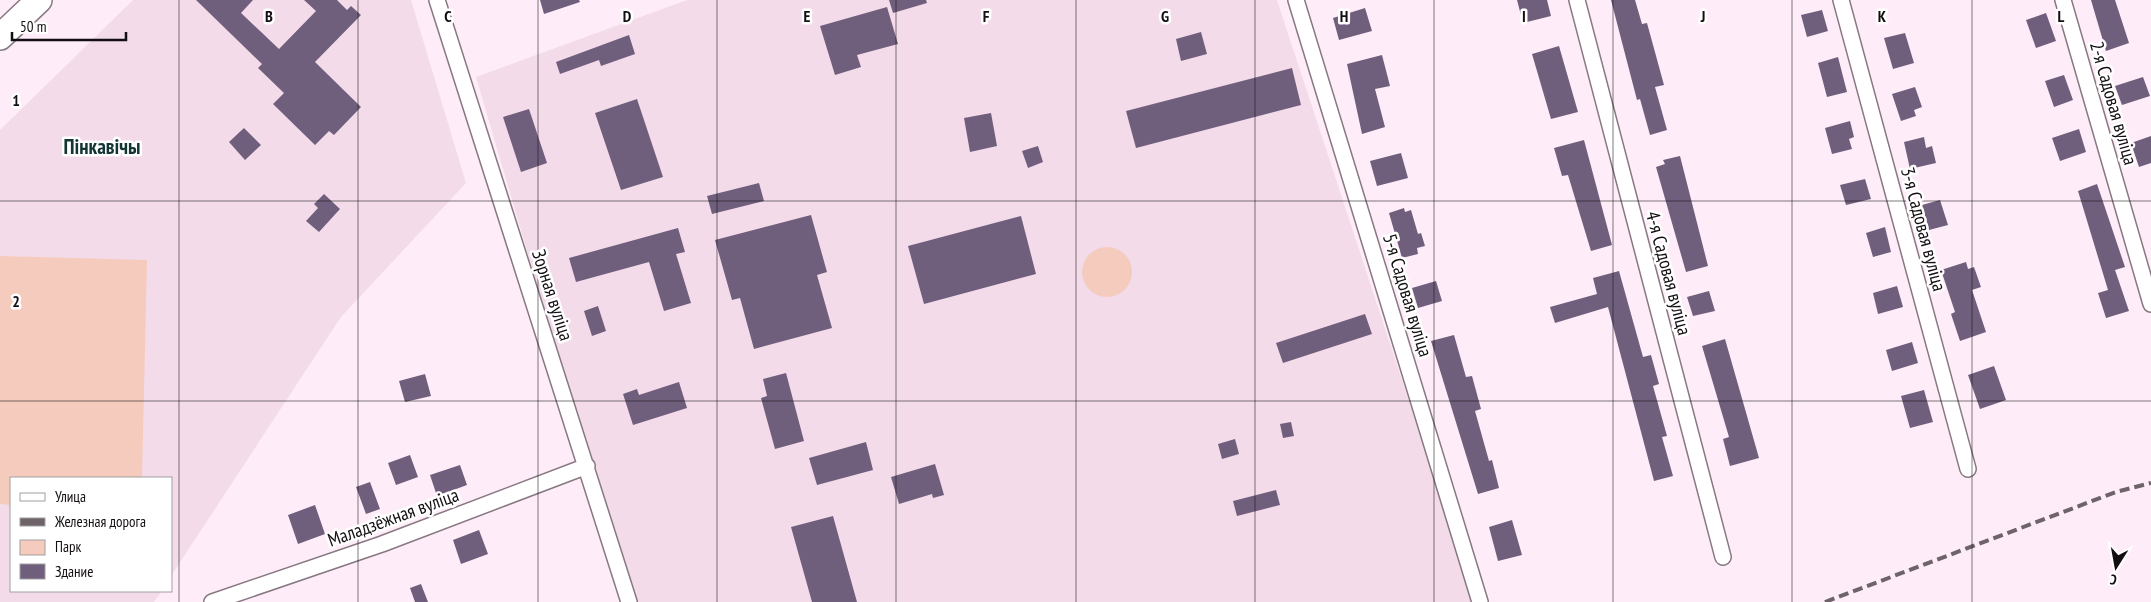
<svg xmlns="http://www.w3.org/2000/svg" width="2151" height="602" font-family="'PT Sans Narrow',sans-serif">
  <rect width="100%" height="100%" fill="#feedf8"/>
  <!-- built -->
  <path fill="#f3dbea" d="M133,0h278l55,183 -125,134 -170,259v-98h-160v113h151l-8,11h-154v-472z
    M687,0h590l198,602h-845l-154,-525z"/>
  <!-- green -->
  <path fill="#f5cbbd" d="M1082 272a25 25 0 1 1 50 0a25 25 0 1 1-50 0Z
    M0,256l147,4 -5,218h-131v27l-11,-1z"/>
  <!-- building -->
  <path fill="#705e7d" d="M196,0h57l-12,13 38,36 37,-38 -12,-11h33l10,10 4,-4 10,9 -46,47 46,45 -27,28 -5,-4 -14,14 -42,-41 11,-11 -26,-25 4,-4z
    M540,0h39l1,2 -36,12z
    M889,0h37l1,3 -34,10z
    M1517,0h30l4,16 -28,7z
    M1611,0h24l7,24 5,-1 17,62 -9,2 12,43 -17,5 -10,-36 -3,1z
    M2091,0h24l14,43 -23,8z
    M887,7l11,37 -41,11 4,12 -26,8 -15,-49z
    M1365,8l7,23 -33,9 -6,-22z
    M1822,10l6,21 -21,6 -6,-22z
    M2046,13l10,28 -20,7 -10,-28z
    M1201,32l6,22 -26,7 -5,-22z
    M1905,33l9,30 -21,6 -9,-31z
    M629,35l6,19 -34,12 -2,-6 -39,14 -4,-12z
    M1559,46l19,66 -27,7 -19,-65z
    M1382,55l8,31 -15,3 10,38 -23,7 -15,-70z
    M1838,57l9,35 -20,5 -9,-34z
    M1292,68l9,37 -165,43 -10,-37z
    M2064,75l9,25 -19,7 -9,-26z
    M2143,77l7,19 -28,9 -7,-19z
    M1915,87l7,20 -8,3 2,6 -15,5 -9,-27z
    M637,99l26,78 -42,13 -26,-77z
    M529,109l18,54 -26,9 -18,-55z
    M991,113l6,33 -27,6 -6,-34z
    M1850,121l4,16 -5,2 3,10 -20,5 -7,-26z
    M244,128l17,17 -16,15 -16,-18z
    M2079,129l7,23 -26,9 -8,-23z
    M2151,136v27l-12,4 -8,-24z
    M1924,137l2,11 6,-2 4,17 -26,6 -6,-27z
    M1584,140l28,105 -21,6 -23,-76 -6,1 -8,-28z
    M1038,146l5,16 -15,6 -6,-17z
    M1401,153l7,25 -31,8 -7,-25z
    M1680,156l28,110 -22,6 -30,-105 9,-3 -2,-4z
    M1865,179l6,20 -25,6 -6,-20z
    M759,183l5,18 -52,13 -5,-18z
    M2097,184l28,83 -10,3 14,41 -23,7 -8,-25 10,-3 -30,-99z
    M324,194l16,15 -21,23 -13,-11 12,-13 -4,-4z
    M1940,200l8,25 -19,5 -7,-25z
    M1404,208l1,4 6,-2 7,24 3,-1 4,13 -8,2 1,6 -16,4 -13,-45z
    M811,215l16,57 -10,3 15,53 -78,21 -14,-51 -8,2 -17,-60z
    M1021,216l15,58 -112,30 -16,-58z
    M1885,227l6,25 -18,5 -7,-24z
    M678,228l7,24 -9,2 15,49 -27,8 -15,-49 -73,20 -7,-24z
    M1966,262l2,7 6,-2 7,20 -9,3 14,42 -26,9 -9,-27 4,-2 -14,-42z
    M1619,271l24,86 8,-2 8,29 -6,2 14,50 -5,1 11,39 -19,5 -46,-174 -53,16 -5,-16 47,-13 -4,-16z
    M1436,281l6,20 -24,7 -6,-20z
    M1897,286l6,21 -25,7 -5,-21z
    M1709,291l6,20 -22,5 -6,-19z
    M598,306l8,25 -14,5 -8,-25z
    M1365,314l7,20 -89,29 -7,-20z
    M1454,335l12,42 6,-1 9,33 -6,2 14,50 3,-1 7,28 -21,6 -47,-153z
    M1725,339l34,119 -29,8 -7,-27 6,-2 -27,-91z
    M1912,342l6,21 -26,8 -6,-21z
    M1994,366l12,34 -26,9 -12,-34z
    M786,373l18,68 -29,8 -14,-51 6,-2 -4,-17z
    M425,374l6,22 -26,6 -6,-21z
    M679,382l8,26 -54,17 -10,-31 14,-5 2,6z
    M1924,390l9,32 -23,6 -9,-32z
    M1291,422l3,14 -11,2 -3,-14z
    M1235,439l4,15 -17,5 -4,-15z
    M866,442l7,28 -56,15 -8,-27z
    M410,455l8,22 -22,8 -8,-22z
    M935,464l9,31 -11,3 -1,-4 -33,10 -8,-27z
    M460,465l7,20 -30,11 -7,-21z
    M370,482l10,27 -14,5 -10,-27z
    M1276,490l4,15 -43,11 -4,-15z
    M315,505l10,29 -27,10 -10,-29z
    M833,516l10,36 14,50h-45l-21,-75z
    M1512,520l10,35 -24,6 -9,-34z
    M479,530l9,24 -27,10 -8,-24z
    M421,584l7,18h-13l-5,-14z"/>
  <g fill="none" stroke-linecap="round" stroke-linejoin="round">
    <defs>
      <path id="minor" d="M437,0l192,602
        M1296,0l184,602
        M1577,0l146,557
        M1841,0l127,469
        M2063,0l88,304
        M212,602l170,-58 205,-78"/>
      <path id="primary" d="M0,37l39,-37"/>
    </defs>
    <!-- minor casing -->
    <use href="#minor" stroke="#877882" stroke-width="18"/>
    <!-- primary casing -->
    <use href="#primary" stroke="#877882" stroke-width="28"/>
    <!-- minor -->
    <use href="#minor" stroke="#fff" stroke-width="15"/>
    <!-- primary -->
    <use href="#primary" stroke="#fff" stroke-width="25"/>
    <!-- rail -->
    <path stroke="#6d6369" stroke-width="4" stroke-dasharray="10 5" stroke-linecap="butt" d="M1825,602l291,-110 35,-9"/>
  </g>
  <!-- grid -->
  <path fill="none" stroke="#130e11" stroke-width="1" stroke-opacity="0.55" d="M179,0v602M358,0v602M538,0v602M717,0v602M896,0v602M1076,0v602M1255,0v602M1434,0v602M1613,0v602M1792,0v602M1972,0v602M0,201h2151M0,401h2151"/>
  <g text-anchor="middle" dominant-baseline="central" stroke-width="5" stroke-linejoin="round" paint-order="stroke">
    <!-- street labels -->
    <g font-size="19" fill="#130e11" stroke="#fff">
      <text transform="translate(2114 103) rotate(74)">2-я Садовая вуліца</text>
      <text transform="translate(1924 229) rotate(75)">3-я Садовая вуліца</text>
      <text transform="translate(1669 273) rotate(75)">4-я Садовая вуліца</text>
      <text transform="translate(553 295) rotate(72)">Зорная вуліца</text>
      <text transform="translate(1408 295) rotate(73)">5-я Садовая вуліца</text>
      <text transform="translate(393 517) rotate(-20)">Маладзёжная вуліца</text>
    </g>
    <!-- quarter labels -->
    <g font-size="21" font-weight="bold" fill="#133635" stroke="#fff">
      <text x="102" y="146">Пінкавічы</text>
    </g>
  </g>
  <g font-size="16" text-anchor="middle" font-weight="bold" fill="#130e11" stroke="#fff" stroke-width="5" stroke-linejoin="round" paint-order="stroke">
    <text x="269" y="22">B</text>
    <text x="448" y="22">C</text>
    <text x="627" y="22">D</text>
    <text x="807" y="22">E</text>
    <text x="986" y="22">F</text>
    <text x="1165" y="22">G</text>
    <text x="1344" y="22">H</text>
    <text x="1524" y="22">I</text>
    <text x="1703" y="22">J</text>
    <text x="1882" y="22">K</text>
    <text x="2061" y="22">L</text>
    <text x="16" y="106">1</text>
    <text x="16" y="307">2</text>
  </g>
  <!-- legend -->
  <rect x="10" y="477" width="162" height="115" fill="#ffffff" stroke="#a19fa0"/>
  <rect x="20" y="493" width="25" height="8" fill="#ffffff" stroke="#a19fa0"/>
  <text x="55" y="502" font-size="15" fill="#130e11">Улица</text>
  <rect x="20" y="518" width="25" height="8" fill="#6d6369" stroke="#a19fa0"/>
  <text x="55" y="527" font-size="15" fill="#130e11">Железная дорога</text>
  <rect x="20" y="540" width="25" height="15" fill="#f5cbbd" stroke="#a19fa0"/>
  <text x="55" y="552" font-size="15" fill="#130e11">Парк</text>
  <rect x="20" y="564" width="25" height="15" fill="#705e7d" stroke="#a19fa0"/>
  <text x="55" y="577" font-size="15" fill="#130e11">Здание</text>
  <!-- north arrow -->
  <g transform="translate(2116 567) rotate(191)" stroke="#ffffff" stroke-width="4" paint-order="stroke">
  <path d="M0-4L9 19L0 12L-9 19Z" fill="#130e11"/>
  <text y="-8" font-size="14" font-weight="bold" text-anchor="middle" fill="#130e11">С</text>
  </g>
  <!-- scale -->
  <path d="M12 32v8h114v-8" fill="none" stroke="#130e11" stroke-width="2.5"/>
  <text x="20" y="32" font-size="15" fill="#130e11" stroke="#ffffff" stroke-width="4" paint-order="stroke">50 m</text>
</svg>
